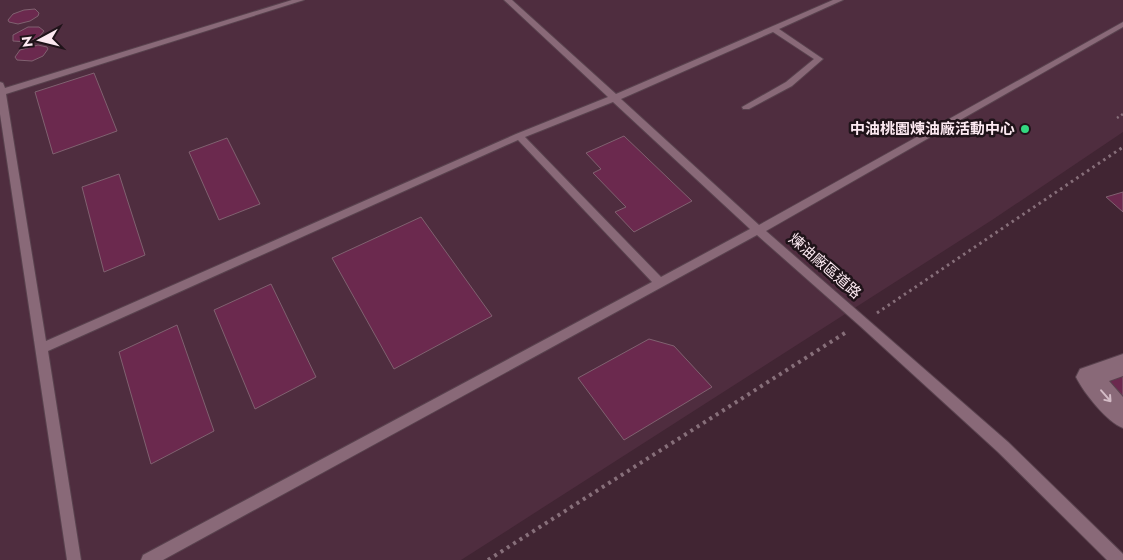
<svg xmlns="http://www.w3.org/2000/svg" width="1123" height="560" font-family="Jost,'Noto Sans TC',sans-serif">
  <rect width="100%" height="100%" fill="#412533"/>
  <!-- built -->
  <path fill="#4f2d3f" d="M0,0h1123v132l-131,88 -531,340h-461z"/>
  <!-- building -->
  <path fill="#6b294e" stroke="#806170" d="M35,9l4,4 -1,3 -8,5 -12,3 -9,-2 -1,-2 5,-6 11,-4z
    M28,27h11l5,4 -5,6 -11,5 -15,-1v-6z
    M38,45l9,2 1,2 -5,7 -11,5 -15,-1 -2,-3 5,-7z
    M94,73l23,58 -64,23 -18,-62z
    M624,136l68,65 -58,31 -19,-20 11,-5 -33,-34 8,-4 -15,-16z
    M227,138l33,66 -41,16 -30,-68z
    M119,174l26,81 -41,17 -22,-85z
    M1123,192v20l-17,-15z
    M421,217l71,99 -98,53 -62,-111z
    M271,284l45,93 -61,32 -41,-99z
    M177,325l37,106 -63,33 -32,-112z
    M649,339l25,7 38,41 -88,53 -46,-62z
    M1123,373v23l-16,-17z"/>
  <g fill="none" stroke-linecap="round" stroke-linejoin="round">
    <defs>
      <path id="lane" d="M292,0h12l-298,94 40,247 470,-207 92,-37 -104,-97h8l104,94 217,-94h10l-64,29 44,30 -31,27 -43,23h-6l-1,-2 44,-25 28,-23 -41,-27 -152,67 138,126 364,-203v5l-357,204 242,211 115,112v6h-16l-109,-108 -138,-126 -103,-91 -594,325h-22l2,-5 509,-273 -134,-142 -470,211 33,209h-14l-67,-446v-32l3,1 2,5zM613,102l137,127 -89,48 -136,-140z"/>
      <path id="street" d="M1123,354v22l-14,5 14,16v31c-16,-6 -39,-35 -47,-51l4,-8z"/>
    </defs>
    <!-- lane casing -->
    <use href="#lane" stroke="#59424e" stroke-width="2"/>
    <!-- street casing -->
    <use href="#street" stroke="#59424e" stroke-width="2"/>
    <!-- path-far2 -->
    <path stroke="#876f7a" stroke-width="2.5" stroke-dasharray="2 3" stroke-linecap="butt" d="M1117,118l6,-4"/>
    <!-- path-far1 -->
    <path stroke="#876f7a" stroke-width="3" stroke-dasharray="2.5 4" stroke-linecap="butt" d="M877,313l246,-166"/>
    <!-- path -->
    <path stroke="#876f7a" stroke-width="4" stroke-dasharray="3 4.5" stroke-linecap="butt" d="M488,560l360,-229"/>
    <!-- lane -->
    <use href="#lane" fill="#896978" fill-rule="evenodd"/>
    <!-- street -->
    <use href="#street" fill="#896978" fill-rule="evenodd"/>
  </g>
  <!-- one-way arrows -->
  <defs><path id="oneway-shaft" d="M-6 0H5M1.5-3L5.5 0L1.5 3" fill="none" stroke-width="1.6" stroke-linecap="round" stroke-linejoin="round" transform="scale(1.25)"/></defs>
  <use stroke="#d4bcc7" href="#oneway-shaft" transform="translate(1106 396) rotate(49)"/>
  <!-- markers -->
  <circle fill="#33d881" stroke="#1f1319" stroke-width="2" cx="1025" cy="129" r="5"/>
  <g text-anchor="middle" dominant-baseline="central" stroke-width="5" stroke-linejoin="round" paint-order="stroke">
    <!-- poi labels -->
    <g font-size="15" font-weight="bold" fill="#fce9f1" stroke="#1f1319" text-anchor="end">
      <text x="1015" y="129">中油桃園煉油廠活動中心</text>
    </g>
    <!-- street labels -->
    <g font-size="15" fill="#fce9f1" stroke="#1f1319">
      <text transform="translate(825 266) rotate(41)">煉油廠區道路</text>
    </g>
  </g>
  <!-- north arrow -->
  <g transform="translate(40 40) rotate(263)" stroke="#1f1319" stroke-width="4" paint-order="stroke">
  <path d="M0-4L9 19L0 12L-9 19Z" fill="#fce9f1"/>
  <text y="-8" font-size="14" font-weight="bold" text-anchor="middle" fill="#fce9f1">N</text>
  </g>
</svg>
